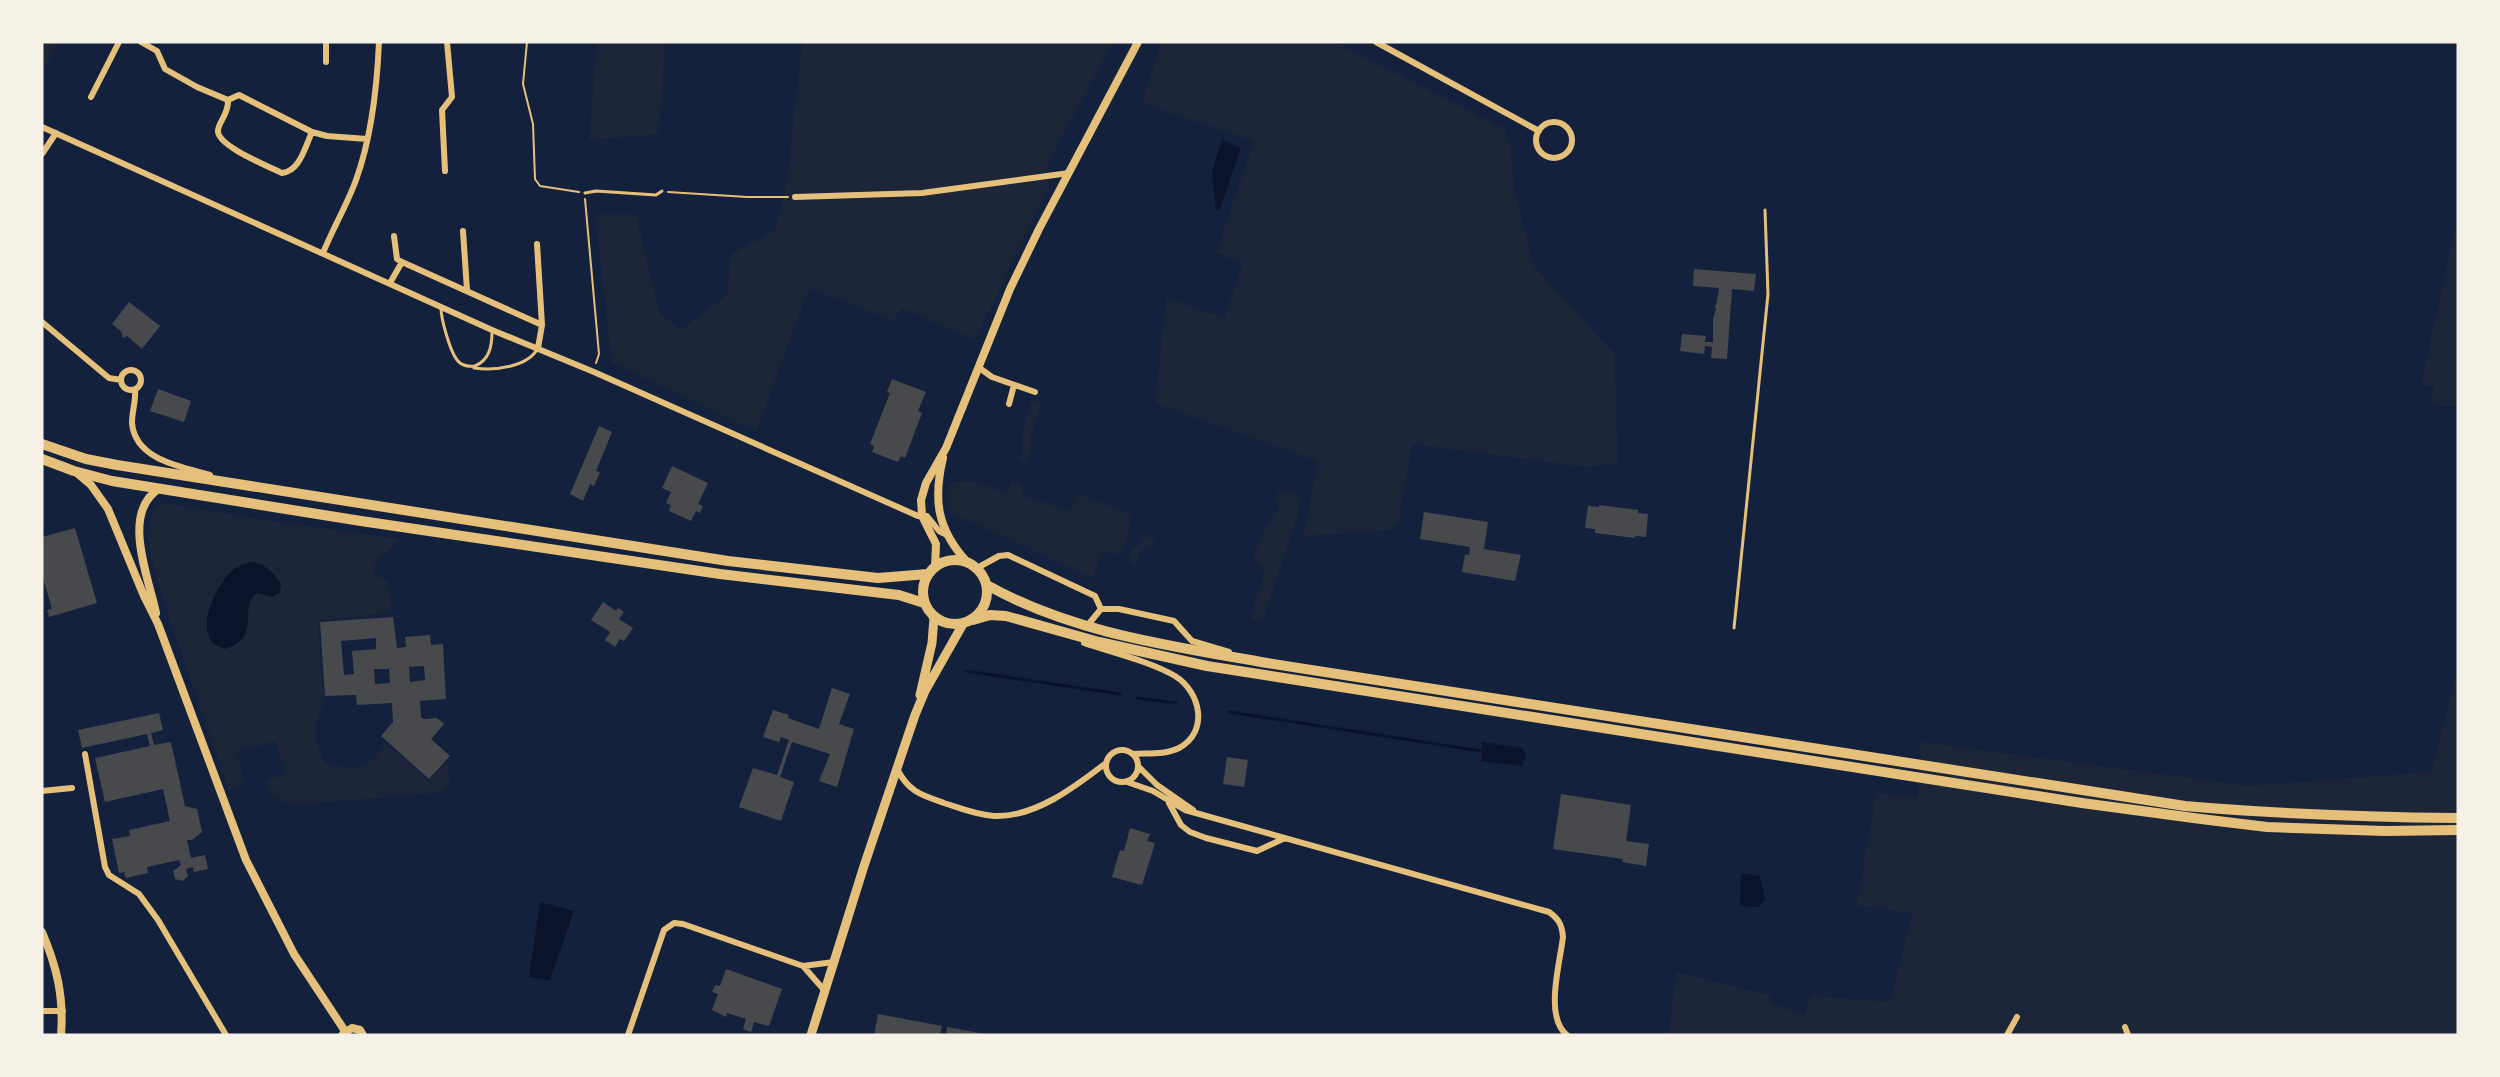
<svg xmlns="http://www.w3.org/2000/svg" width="2500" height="1077" font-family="'Public Sans',sans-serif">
  <rect width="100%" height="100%" fill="#14213d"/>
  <!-- green -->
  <path fill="#1d2539" d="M42,42h17l-17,31z
    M597,42h68l-6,92 -70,6z
    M802,42h311l-66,122 2,21 -74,155 -74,-32 -7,13 -85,-33 -53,144 -144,-70 -17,-147h41l24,98 21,17 46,-35 4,-40 44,-25 12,-49z
    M1161,42h174l170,87 5,15 5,50 19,73 80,86 4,107 -3,3 -29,4 -174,-23 -14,81 -9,5 -85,6 14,-75 -163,-58 11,-105 59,20 18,-55 -27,-10 38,-112 -112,-38z
    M2458,215v191l-28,-1 5,-18 -14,-2z
    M1032,399l9,5 -10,31 -3,28 -9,-2 4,-13 -1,-16z
    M972,481l35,12 4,-12 12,4 -1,10 48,17 7,-18 55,21 -9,35 -7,4 -13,-3 -11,27 -144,-67 -1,-17 3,-11z
    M1279,489l22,7 -4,22 -35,104 -12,-4 15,-49 -11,-7c1,-22 17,-37 25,-56l-5,-7z
    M164,503l99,17 136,19c-10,16 -28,17 -26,39l6,-1 9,5 3,30 -73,9 6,80 -8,20v21l9,21c25,9 48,7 59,-20l45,38 19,-20 2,23 -7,6 -18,4 -134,11 -19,-9 -7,-14 21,-9 -11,-32 -39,11 9,32 -16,6 -64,-184 -15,-53 -3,-20 6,-22z
    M1142,535l13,6 -4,9 -6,-2 -5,4 -4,15 -6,-7 2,-12 6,-2z
    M2458,666v369h-790l9,-63 93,23 -1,8 36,12 6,-19 79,6 22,-89 -55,-8 19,-112 42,5 3,-56 328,44 182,-14z"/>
  <!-- water -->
  <path fill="#0b132b" d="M1222,140l19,8 -22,63 -3,-1 -4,-38z
    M249,562c14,0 25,10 32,22l-1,8 -8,5 -15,-4c-20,13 7,43 -32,56 -3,-2 -10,-4 -12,-6 -16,-17 3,-56 16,-69 5,-6 13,-9 20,-12z
    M1482,742l40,6 4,7 -4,11 -41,-5z
    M1741,873l19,3 5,24 -6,7 -19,-1z
    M540,902l34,9 -24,69 -21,-3z"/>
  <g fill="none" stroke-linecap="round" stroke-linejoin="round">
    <!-- stream -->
    <path stroke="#0b132b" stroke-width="3" d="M966,671l154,23
      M1137,698l39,5
      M1229,712l252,39"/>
  </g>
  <!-- building -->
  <path fill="#48494c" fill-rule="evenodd" d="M1694,269l62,5 -2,17 -22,-2 -5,70 -16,-1 1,-11 -7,-1 -1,8 -24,-3 2,-17 24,2 -1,6h8v-23l3,-10 -2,-4 2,1 3,-18 -26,-2z
    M129,302l31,24 -18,23 -15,-13 -4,2 -2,-7 -9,-7z
    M892,379l34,13 -8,19 4,2 -17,45 -4,-2 -3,6 -26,-10 2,-6 -4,-2 20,-51 -3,-1z
    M158,389l33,12 -7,21 -34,-11z
    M599,426l13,6 -16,39 4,1 -6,14 -4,-2 -7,17 -13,-7z
    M672,466l36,17 -10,21 5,2 -3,7 -4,-2 -5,10 -22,-10 2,-6 -5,-2 5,-11 -9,-4z
    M1599,505l39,5v3l10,1 -2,23 -11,-1v2l-40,-5v-4l-10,-1 3,-22 11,1z
    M1424,512l64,10 -4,27 37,6 -6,26 -53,-9 3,-18 4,1 1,-8 -50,-8z
    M75,528l22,75 -48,14 -2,-7 5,-1 -10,-35v-37z
    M603,602l13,9 2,-3 6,4 -5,7 14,9 -9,13 -4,-2 -5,8 -10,-7 5,-8 -19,-12z
    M393,617l4,31 9,-1 -1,-10 25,-2 1,10 12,-1 3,55 -26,2 1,16 3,2 13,-1 7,6 -13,15 19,17 -21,23 -48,-43 12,-14 -1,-19 -35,2 -1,-10 -31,1 -5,-74zM376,638v11l-24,2 2,23 -10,1 -3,-34zM424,666l1,14 -15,2 -1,-15zM374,669h15l1,14 -15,1z
    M832,688l18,6 -11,30 15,5 -17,58 -18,-6 11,-27 -38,-12 -12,35 14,5 -13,39 -42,-14 14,-39 24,7 12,-35 -8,-3 -2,5 -16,-5 10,-27 16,5 -1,3 31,11z
    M159,713l4,17 -12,3 3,12 17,-3 14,64 12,3 5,23 -10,8h-5l4,18 14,-3 3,14 -14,3 -1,-5 -7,2 2,7 -5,5 -8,-2 -2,-8 8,-6 -2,-5 -32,7 1,6 -22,5 -2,-6 -5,1 -7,-34 18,-3 -1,-6 41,-9 -7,-32 -58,13 -10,-44 55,-12 -3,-12 -65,14 -4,-18z
    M1227,757l21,3 -4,27 -21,-3z
    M1561,794l70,11 -5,36 23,3 -3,22 -24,-4 1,-3 -70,-10z
    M1130,828l20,6 -3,7 8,2 -13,42 -30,-8 8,-27 4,1z
    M726,969l56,20 -13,37 -15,-4 -3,10 -8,-3 3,-10 -19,-6 -1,4 -14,-7 6,-16 -6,-2 3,-7 5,1z
    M878,1014l64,12 -2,9h-66z
    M947,1027l38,7v1h-39z"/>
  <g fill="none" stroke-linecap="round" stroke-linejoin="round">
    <!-- path -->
    <path stroke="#e5c07b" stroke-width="2" d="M527,42l-4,42 10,40 2,55 5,7 39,6
      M668,192l79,5h41
      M585,199l14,155 -3,9"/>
    <!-- service -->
    <path stroke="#e5c07b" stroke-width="3" d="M585,193l11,-2 60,4 6,-4
      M441,308c0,11 9,43 16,52 4,5 11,7 18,6 14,-6 17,-19 17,-34
      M474,368c21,3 54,-1 64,-20
      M1734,628l34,-334 -3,-84"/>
    <!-- minor -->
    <path stroke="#e5c07b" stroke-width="6" d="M141,42l16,9 8,18 32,18 31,13 11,-5 73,37 15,4 40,3
      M1376,42l163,89
      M326,62v-20
      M91,97l28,-55
      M228,100c1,15 -11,23 -10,32 2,15 50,34 64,41 18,-2 23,-26 30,-41
      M1536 140a18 18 0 1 1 36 0a18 18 0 1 1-36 0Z
      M42,127l450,203 102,42 324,144h9l12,15 8,4
      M42,154l14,-21
      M445,171l-3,-61 10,-13 -5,-55
      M795,197l127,-4 147,-20
      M463,231l4,59
      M394,236l3,23 5,3 140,63
      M537,244l5,81 -4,23
      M323,253c10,-25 24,-48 33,-73 16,-44 21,-92 23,-138
      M390,283l12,-21
      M42,322l67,56 12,2
      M978,367l14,10 43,15
      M121 380a10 10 0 1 1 20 0a10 10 0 1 1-20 0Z
      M135,390c1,11 -3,21 -3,33 3,37 50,44 78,52
      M1009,404l5,-19
      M977,568l22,-12 9,-1 87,41 6,13
      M1101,609h18l55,12 18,20 37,11
      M1087,626l14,-17
      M1084,643c29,10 65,18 91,33 26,16 34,56 4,72 -14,7 -31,5 -46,6
      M1106 766a16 16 0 1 1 32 0a16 16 0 1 1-32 0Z
      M85,754l20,113 4,8 30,19 19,26 68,115
      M1139,767l18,18 36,25
      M897,769c12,23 24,26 47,34 16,5 32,12 50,13 40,2 81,-29 112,-53
      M1127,782l26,9 32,19 364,102c10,7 13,13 14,25 -3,26 -19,80 4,98
      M42,791l30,-3
      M1169,803l12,22 9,7 16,6 51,13 28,-13
      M803,966l22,25
      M42,1011h21
      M2125,1027l3,8
      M628,1035l36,-105 10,-7 9,1 120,42 31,-4
      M2007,1035l10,-18"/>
    <!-- tertiary -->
    <path stroke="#e5c07b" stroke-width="8" d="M943,458c-10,42 -6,71 24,104
      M78,474l13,11 17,24 36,87 14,28 88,236 48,94 51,77
      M935,567l1,-23 -14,-28 -1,-16 5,-17 20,-35 64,-159 29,-60 99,-187
      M156,613c-7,-35 -36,-101 4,-125
      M42,932c15,35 22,65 19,103
      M343,1034l9,-6 8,2 3,5"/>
    <!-- secondary -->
    <path stroke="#e5c07b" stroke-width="9" d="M920,695l12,-52 2,-25
      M811,1035l53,-169 51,-151 10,-24 38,-67"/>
    <!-- primary -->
    <path stroke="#e5c07b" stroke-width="10" d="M42,444l44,15 31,6 611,96 150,17 50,-4
      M42,459l32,12 38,10 249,40 359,53 179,21 25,8
      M923 592a32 32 0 1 1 64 0a32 32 0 1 1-64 0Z
      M987,585c85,48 185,61 280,78l918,143c91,8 181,11 273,12
      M973,620l17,-5 16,1 93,26 108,24 875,137 119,16 66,8 118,4 73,-1"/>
  </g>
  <!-- border -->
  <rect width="2500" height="1077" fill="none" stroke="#f6f1e7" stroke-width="87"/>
</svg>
